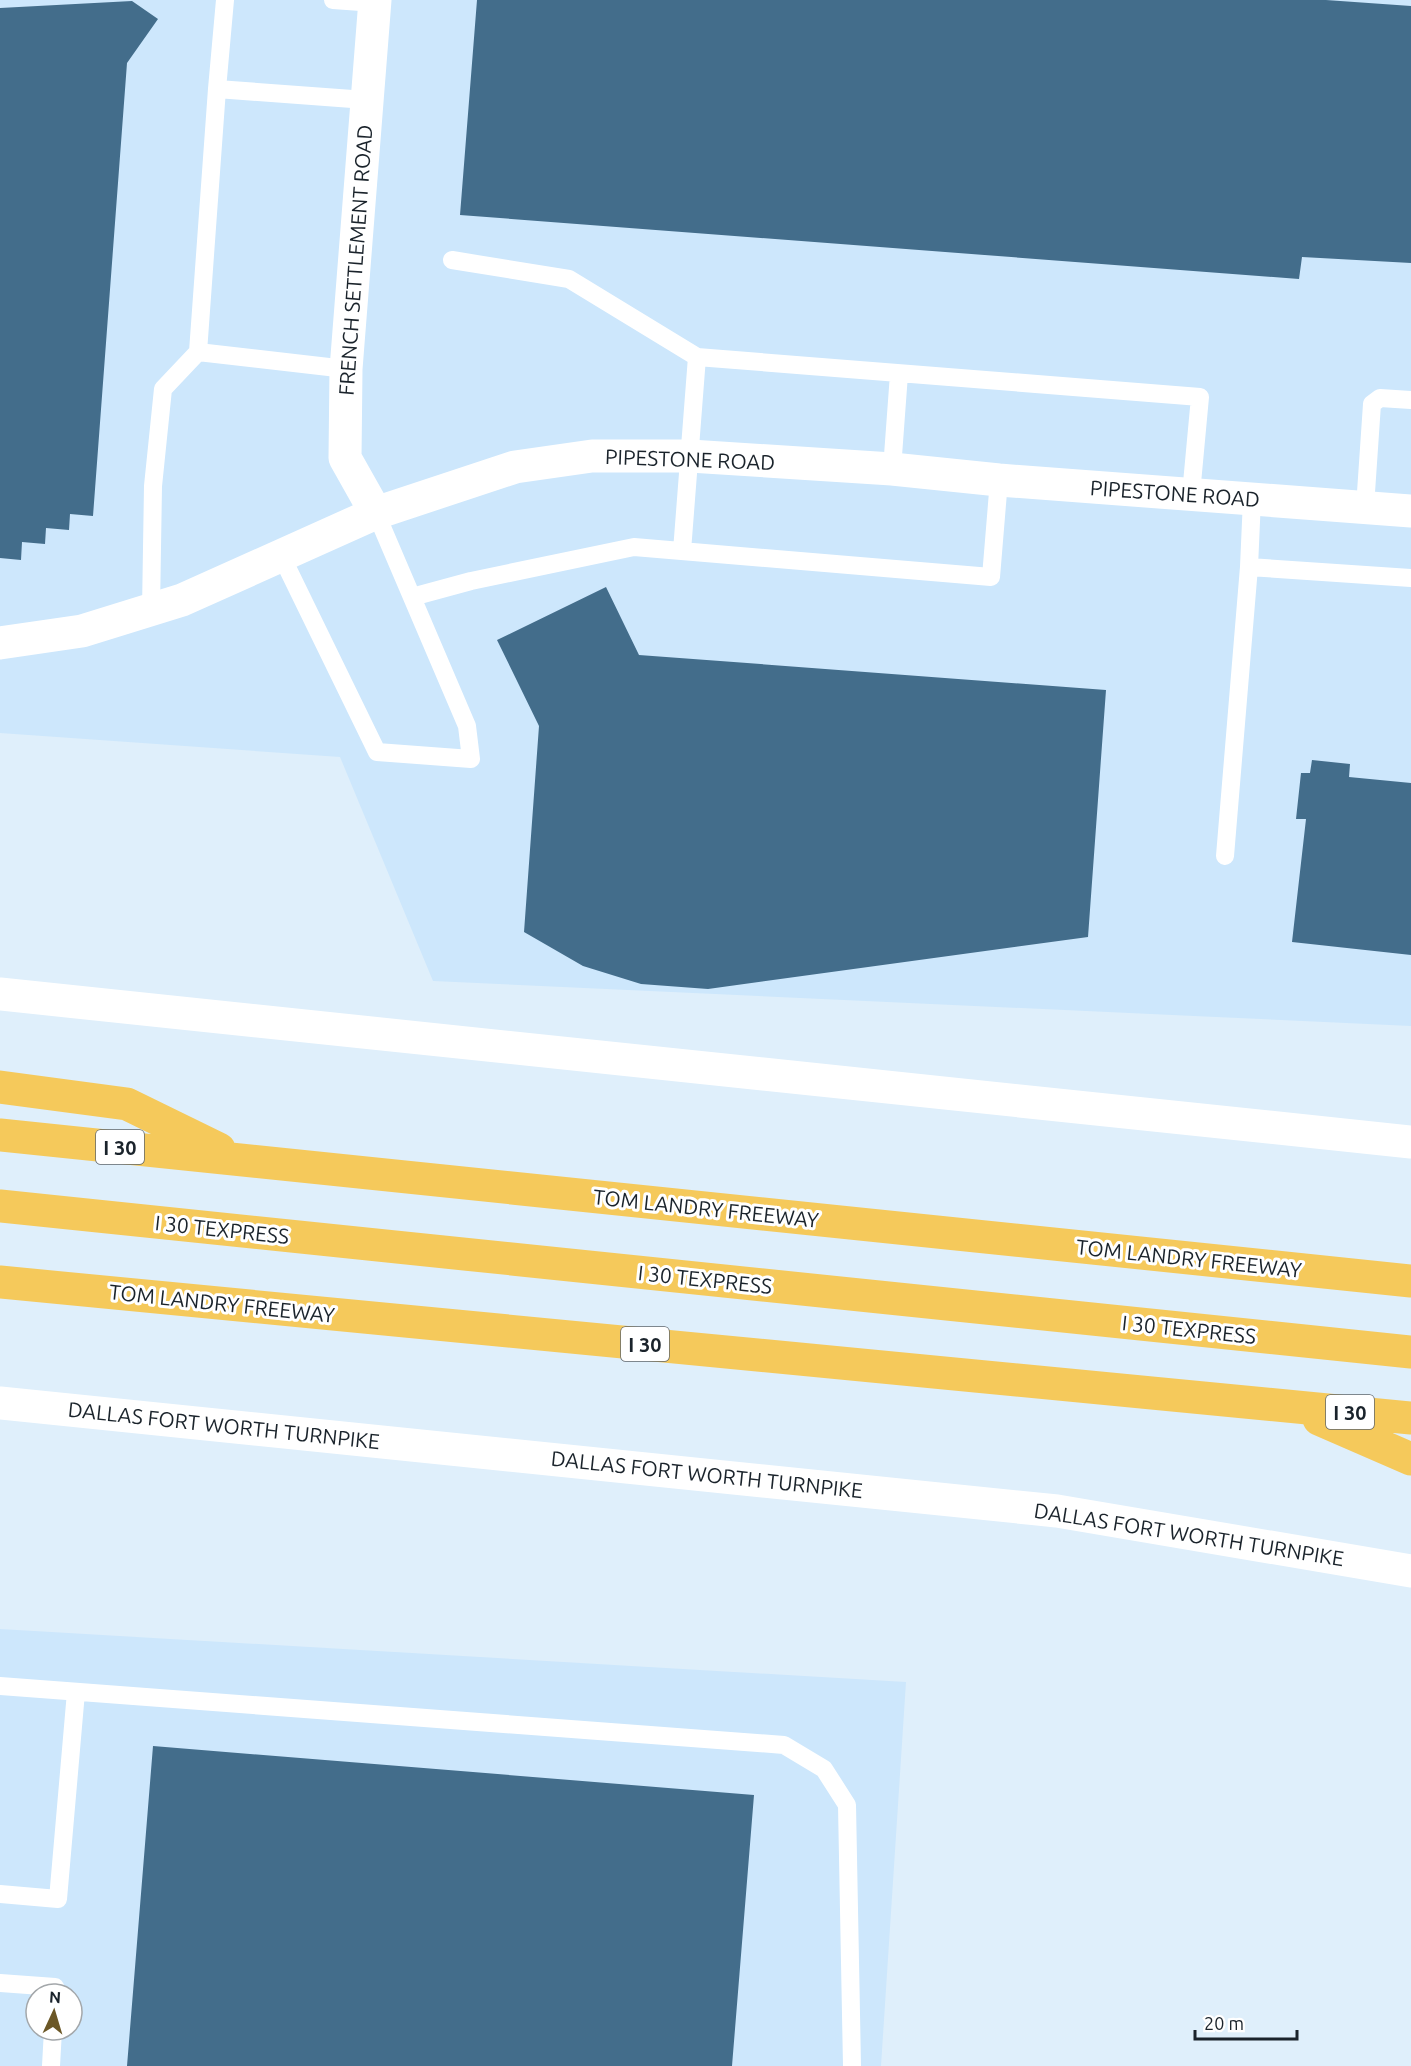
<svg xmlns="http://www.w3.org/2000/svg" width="1411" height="2066" font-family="Ubuntu,sans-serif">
  <rect width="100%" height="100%" fill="#dfeffb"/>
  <!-- built -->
  <path fill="#cde7fc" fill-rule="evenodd" d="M0,0h1411v1026l-978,-45 -93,-224 -340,-24z
    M0,1629l906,53 -25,384h-881zM36,1994h36v36h-36z"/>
  <!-- building -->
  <path fill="#436d8b" d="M477,0h849l85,6v257l-109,-6 -3,22 -839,-64z
    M132,1l26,18 -31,44 -34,453 -23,-2 -1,16 -23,-2 -1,16 -23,-2 -1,18 -21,-2v-550z
    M606,587l33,68 467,35 -18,247 -380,52 -67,-5 -58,-18 -59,-34 15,-206 -42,-86z
    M1312,760l38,4 -1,13 62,6v172l-119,-13 14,-123h-10l5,-46h9z
    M153,1746l601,49 -22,271h-605z"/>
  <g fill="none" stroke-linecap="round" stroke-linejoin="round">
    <!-- lane -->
    <path stroke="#fff" stroke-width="18" d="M333,0l42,3
      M217,89l149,11
      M452,260l117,19 128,78 503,40 -9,97
      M198,352l148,17
      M892,469l7,-95
      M1252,499l-3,68 162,11
      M1365,507l7,-103 8,-6 31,2
      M682,551l15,-194
      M281,555l96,197 94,7 -4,-33 -91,-213
      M412,597l59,-16 163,-34 357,30 8,-97
      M151,610l2,-124 10,-97 35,-37 19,-263 8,-89
      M1225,856l24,-289
      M0,1686l784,59 40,24 23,36 5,261
      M0,1894l58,5 18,-207
      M0,1983l55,4v7
      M51,2066l2,-36"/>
    <!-- street -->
    <path stroke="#fff" stroke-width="33" d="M375,0l-29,369 -1,89 31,55
      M0,643l82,-12 100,-31 194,-87 139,-46 77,-11h98l202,13 107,11 412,31"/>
    <!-- secondary -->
    <path stroke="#fff" stroke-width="33" d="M0,994l1411,148
      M0,1403l1057,108 354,60"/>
    <!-- highway -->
    <path stroke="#f5c95b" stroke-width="33" d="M0,1087l127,17 92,45
      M0,1135l1411,146
      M0,1206l1411,146
      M0,1282l1411,136
      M1319,1419l92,40"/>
  </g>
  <g text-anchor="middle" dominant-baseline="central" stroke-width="6" stroke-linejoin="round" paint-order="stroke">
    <!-- shield labels -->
    <g fill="#fff" stroke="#5f656b" stroke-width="1.5">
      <rect x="96" y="1130" width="48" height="34" rx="4.5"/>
      <rect x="621" y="1327" width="48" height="34" rx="4.5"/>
      <rect x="1326" y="1395" width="48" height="34" rx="4.5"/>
    </g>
    <g font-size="20" font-weight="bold" fill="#1a232b">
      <text x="120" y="1147">I 30</text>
      <text x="645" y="1344">I 30</text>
      <text x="1350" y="1412">I 30</text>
    </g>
    <!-- street labels -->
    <g font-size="21" fill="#1a232b" stroke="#fff">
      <text transform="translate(355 260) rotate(-86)">FRENCH SETTLEMENT ROAD</text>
      <text transform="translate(690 459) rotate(2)">PIPESTONE ROAD</text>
      <text transform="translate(1175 493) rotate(4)">PIPESTONE ROAD</text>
      <text transform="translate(706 1208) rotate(6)">TOM LANDRY FREEWAY</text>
      <text transform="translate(222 1229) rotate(6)">I 30 TEXPRESS</text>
      <text transform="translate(1189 1258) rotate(6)">TOM LANDRY FREEWAY</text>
      <text transform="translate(705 1279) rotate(6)">I 30 TEXPRESS</text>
      <text transform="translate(222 1303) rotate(6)">TOM LANDRY FREEWAY</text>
      <text transform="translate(1189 1329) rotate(6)">I 30 TEXPRESS</text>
      <text transform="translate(224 1425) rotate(6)">DALLAS FORT WORTH TURNPIKE</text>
      <text transform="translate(707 1474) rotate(6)">DALLAS FORT WORTH TURNPIKE</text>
      <text transform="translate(1189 1534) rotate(9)">DALLAS FORT WORTH TURNPIKE</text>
    </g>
  </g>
  <!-- north arrow -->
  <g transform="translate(54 2012) rotate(4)"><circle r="28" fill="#ffffff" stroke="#a3a7aa" stroke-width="1.5"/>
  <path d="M0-4.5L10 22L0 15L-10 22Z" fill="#6b5726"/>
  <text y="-9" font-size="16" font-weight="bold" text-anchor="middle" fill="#1a232b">N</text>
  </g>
  <!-- scale -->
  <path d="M1195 2030v9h102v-9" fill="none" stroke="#1a232b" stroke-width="3"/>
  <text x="1204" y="2030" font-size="18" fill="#1a232b" stroke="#ffffff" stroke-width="4.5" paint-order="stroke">20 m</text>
</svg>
